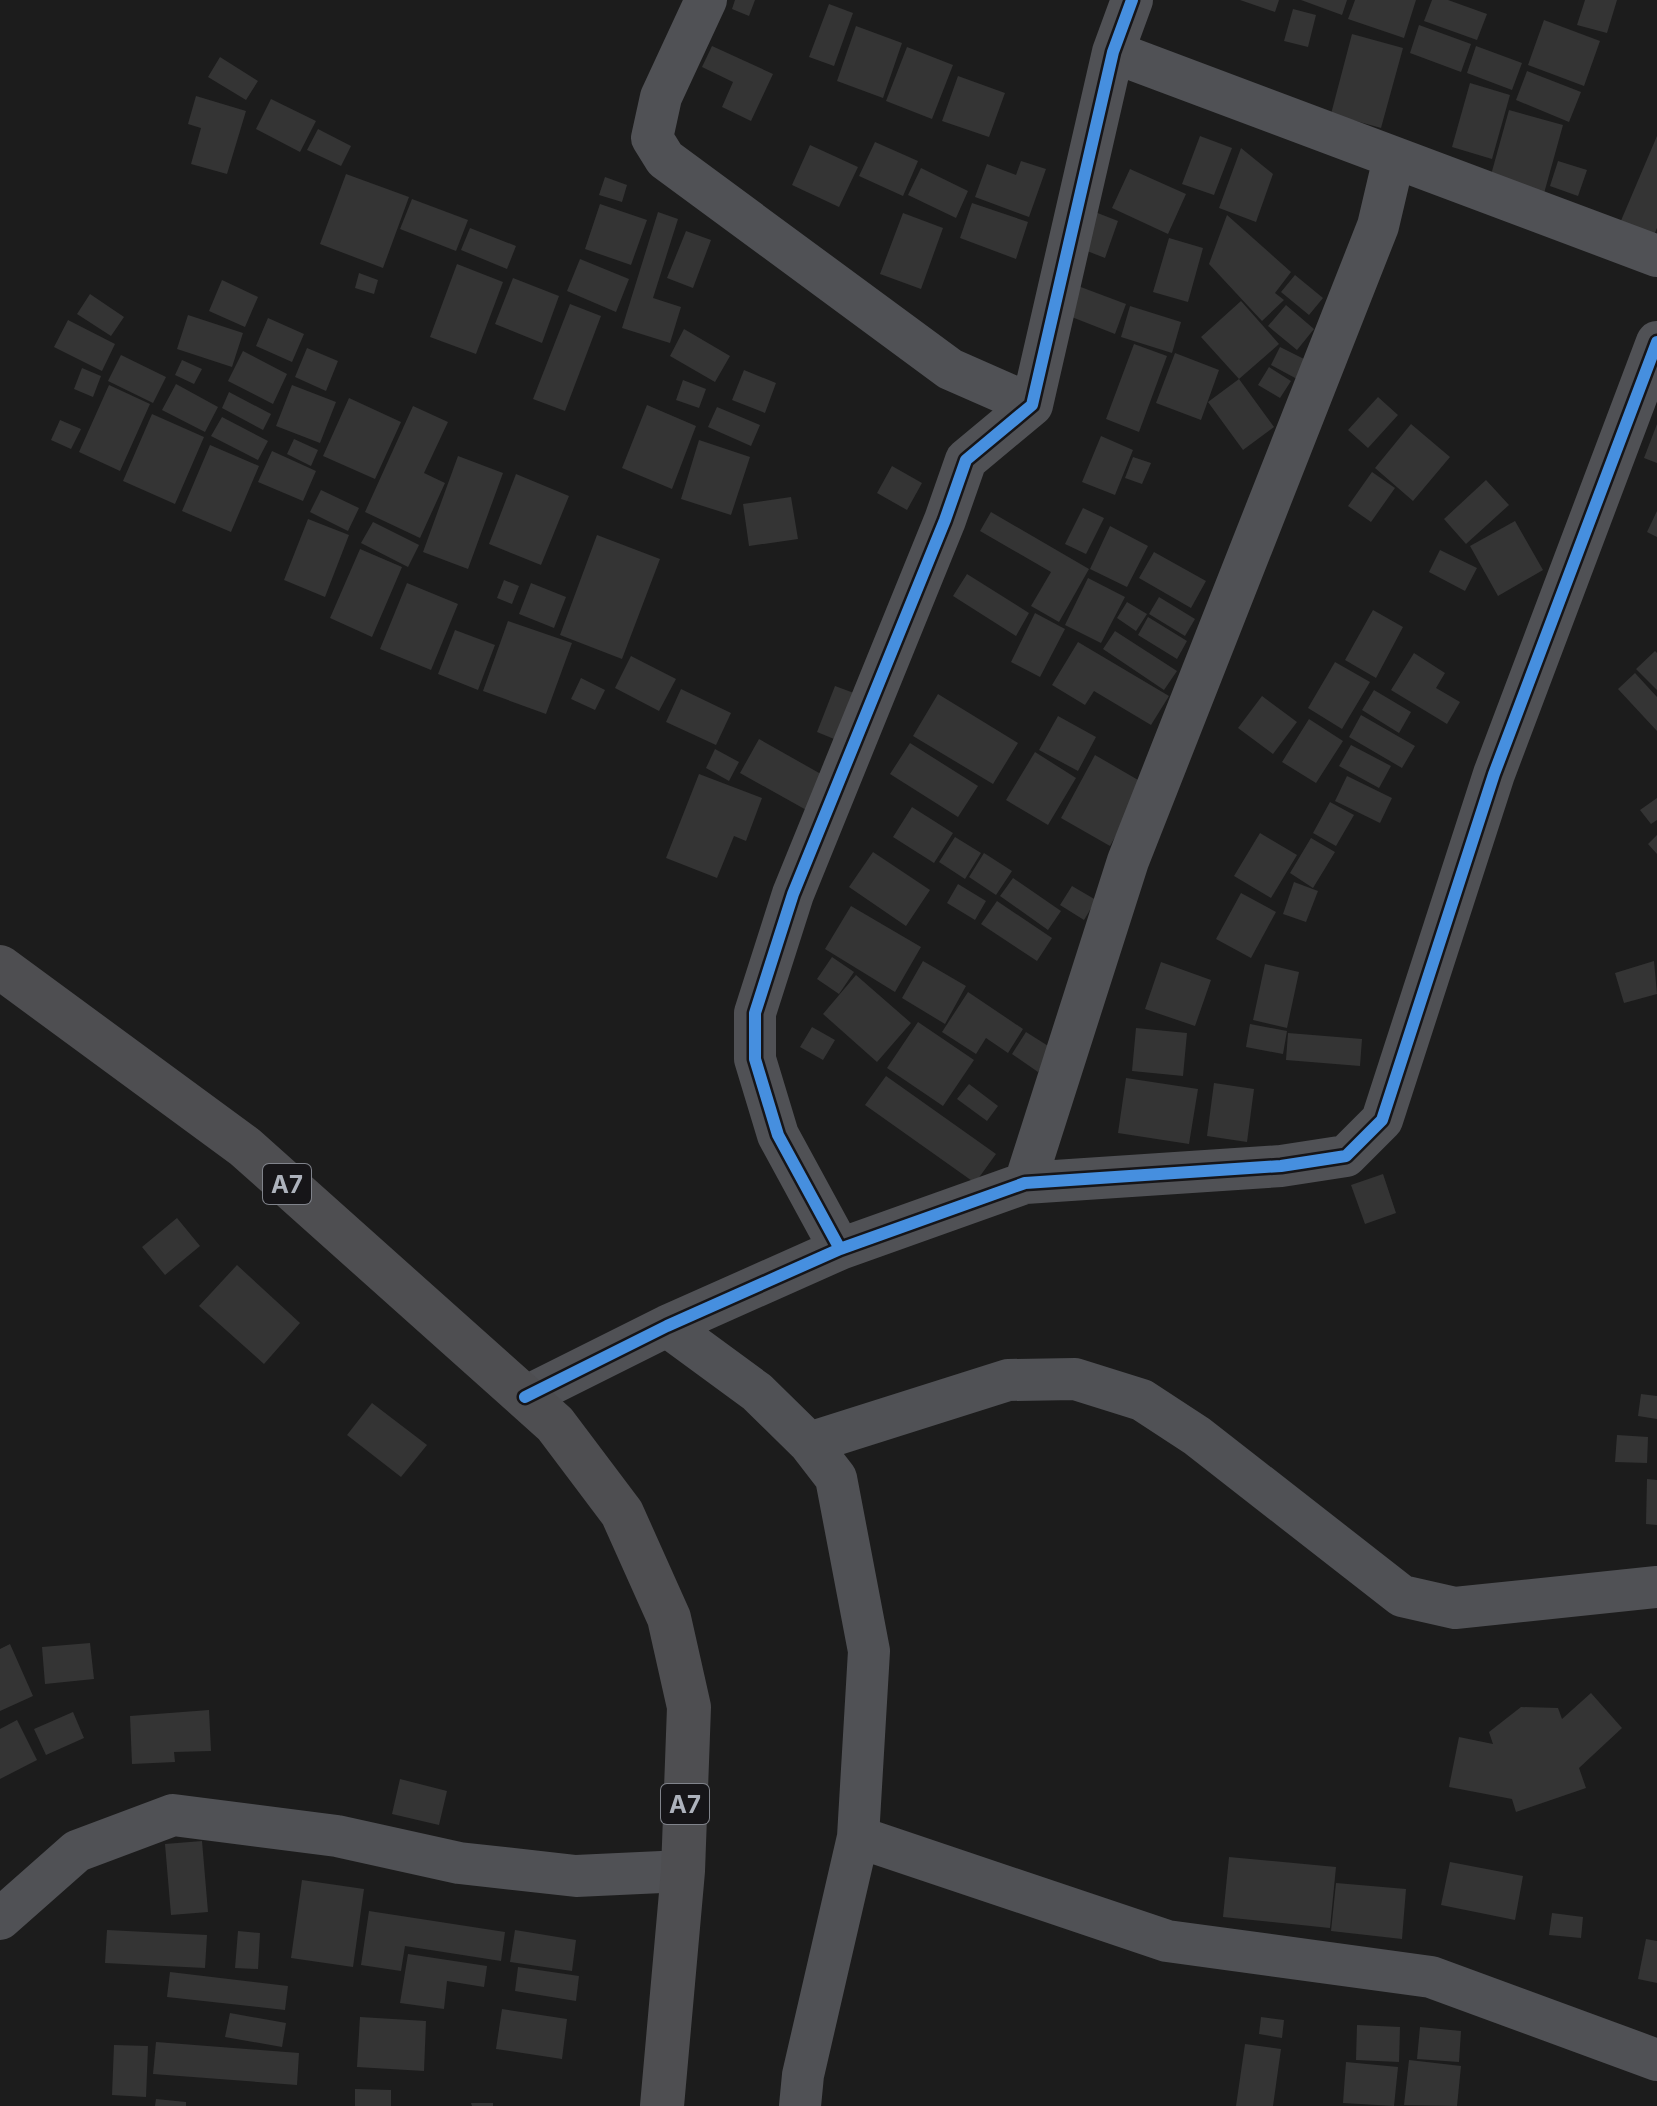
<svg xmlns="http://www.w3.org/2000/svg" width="1657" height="2106" font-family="Inter,sans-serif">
  <rect width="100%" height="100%" fill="#1c1c1c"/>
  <!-- building -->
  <path fill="#343434" d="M735,0h20l-6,16 -17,-7z
    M1240,0h39l-4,12z
    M1301,0h46l-5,15z
    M1355,0h61l-12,38 -56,-19z
    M1432,0h16l39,14 -10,26 -53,-19z
    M1585,0h32l-10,33 -30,-8z
    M829,4l24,9 -19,53 -25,-9z
    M1293,9l23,6 -8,32 -24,-6z
    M1544,20l56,21 -16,45 -56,-21z
    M1419,25l52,19 -10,28 -51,-19z
    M856,26l46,17 -19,55 -46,-17z
    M1352,34l51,14 -22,80 -50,-14z
    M712,46l61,28 -22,47 -29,-14 11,-25 -31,-15z
    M1476,46l46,17 -10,27 -45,-17z
    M907,47l46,18 -21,54 -46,-18z
    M220,57l38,24 -12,19 -38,-23z
    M1527,71l54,21 -12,30 -53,-22z
    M958,76l47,17 -16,44 -47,-16z
    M1470,83l40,12 -18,64 -40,-12z
    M196,96l50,15 -19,63 -36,-10 10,-36 -13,-4z
    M271,99l45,22 -16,31 -44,-23z
    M1509,110l54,15 -20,72 -54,-15z
    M318,129l33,17 -10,20 -34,-16z
    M1200,136l32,12 -18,47 -32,-11z
    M1657,136v92l-4,10 -33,-15z
    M875,142l43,19 -15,35 -44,-20z
    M810,145l48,22 -19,40 -47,-22z
    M1241,148l32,26 -17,48 -37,-14z
    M1021,161l25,8 -17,48 -54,-20 12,-33 29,11z
    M1558,161l29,9 -9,26 -28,-10z
    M921,168l47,23 -12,27 -48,-23z
    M1130,169l56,25 -18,40 -56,-26z
    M346,174l63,23 -26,71 -63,-24z
    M605,177l22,8 -5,17 -23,-7z
    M412,199l56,21 -12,31 -56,-22z
    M972,203l56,19 -12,37 -56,-21z
    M600,204l47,16 -16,45 -46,-16z
    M658,212l20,7 -25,79 28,9 -11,36 -48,-15z
    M1095,212l23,9 -13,37 -23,-9z
    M903,213l40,15 -22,61 -41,-15z
    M1227,215l64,57 -16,21 9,7 -22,21 -53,-57z
    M470,228l46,18 -9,23 -46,-19z
    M686,231l25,9 -18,48 -26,-10z
    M1169,238l34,10 -15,54 -35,-10z
    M580,259l49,20 -13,33 -49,-21z
    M457,264l46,18 -27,72 -46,-17z
    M359,273l19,7 -4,14 -19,-6z
    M1295,275l28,23 -14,17 -28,-23z
    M513,278l46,18 -17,47 -47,-19z
    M222,280l36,17 -13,30 -36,-16z
    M1070,283l56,21 -11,30 -56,-22z
    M90,294l34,23 -13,19 -34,-22z
    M1241,301l38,43 -40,35 -38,-42z
    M570,304l31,12 -36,95 -32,-12z
    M1286,305l28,24 -17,21 -29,-24z
    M1130,306l51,16 -9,31 -51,-16z
    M188,315l55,18 -11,34 -55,-18z
    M268,318l36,16 -12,28 -36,-16z
    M68,320l47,24 -13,27 -48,-24z
    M684,329l46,27 -15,26 -45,-26z
    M1134,344l33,12 -28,76 -33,-13z
    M1280,347l26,13 -9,19 -26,-14z
    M307,348l31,13 -12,30 -31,-14z
    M243,351l44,23 -14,30 -45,-23z
    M1175,353l44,17 -18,50 -45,-17z
    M121,355l45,22 -13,26 -45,-22z
    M182,360l20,9 -8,15 -19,-9z
    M1269,367l22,14 -11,17 -22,-13z
    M82,368l19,8 -8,21 -19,-8z
    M744,370l32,13 -11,30 -33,-13z
    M1239,379l35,48 -31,23 -35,-48z
    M683,380l23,9 -7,19 -23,-8z
    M176,384l42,23 -13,25 -43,-22z
    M109,385l41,19 -30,67 -41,-19z
    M292,385l44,17 -16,41 -44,-17z
    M229,392l42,22 -8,16 -41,-22z
    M1378,397l20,18 -30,33 -20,-18z
    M349,398l52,24 -26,57 -52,-23z
    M647,405l49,21 -24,63 -50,-21z
    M413,406l35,16 -24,51 21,10 -25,55 -55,-26z
    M717,407l43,18 -9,21 -43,-19z
    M152,414l52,23 -29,67 -52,-23z
    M222,417l46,24 -10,19 -47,-24z
    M60,420l21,9 -10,20 -20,-9z
    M1411,424l39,33 -37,44 -38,-33z
    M1657,424v39l-13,-5z
    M1101,436l32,14 -18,45 -33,-13z
    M294,439l24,11 -7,16 -24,-12z
    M699,440l51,17 -19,58 -50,-16z
    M210,445l49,21 -28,66 -49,-21z
    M272,451l44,20 -13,30 -45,-19z
    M458,456l45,17 -35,96 -45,-17z
    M1133,457l18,6 -9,21 -17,-6z
    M892,466l30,17 -15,27 -30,-17z
    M1372,472l23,16 -24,34 -23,-16z
    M516,474l53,22 -28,69 -52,-21z
    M1486,480l23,25 -43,39 -22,-25z
    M321,490l38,18 -11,23 -38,-19z
    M791,497l7,42 -49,7 -6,-42z
    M1083,508l21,10 -18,36 -21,-10z
    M1657,511v26l-10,-5z
    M991,512l98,57 -30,53 -28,-16 20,-34 -71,-41z
    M308,519l41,16 -24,62 -41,-17z
    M1515,521l28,49 -45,26 -28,-50z
    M373,522l46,23 -11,22 -47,-24z
    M1110,526l38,20 -21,41 -37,-18z
    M597,535l63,24 -38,100 -62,-24z
    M360,549l42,18 -30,70 -42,-19z
    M1440,550l37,18 -12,23 -36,-19z
    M1154,552l52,29 -15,27 -52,-30z
    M967,574l62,39 -13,23 -63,-40z
    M1088,578l37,19 -24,46 -36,-18z
    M504,580l15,6 -7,18 -15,-6z
    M407,583l51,21 -27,66 -51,-21z
    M531,583l35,14 -12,31 -35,-14z
    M1159,597l36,22 -10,17 -36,-22z
    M1127,602l20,12 -11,17 -19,-13z
    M1373,610l30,17 -27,51 -31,-18z
    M1035,613l30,16 -25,48 -29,-15z
    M1148,617l39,24 -10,18 -39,-24z
    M508,621l64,22 -26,71 -63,-23z
    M455,630l40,15 -17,45 -40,-16z
    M1115,631l62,40 -13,19 -61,-41z
    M1078,642l91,54 -18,29 -57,-34 -9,14 -33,-20z
    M1655,651l2,2v37l-21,-21z
    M1414,653l31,20 -9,15 24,14 -13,22 -56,-34z
    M631,656l45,23 -17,32 -44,-23z
    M1335,662l35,20 -28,47 -34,-21z
    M1635,673l22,24v34l-39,-42z
    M581,678l24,12 -10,20 -24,-11z
    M835,686l27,10 -18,47 -27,-11z
    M681,689l50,24 -15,32 -50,-23z
    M1374,690l37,22 -12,21 -37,-23z
    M938,694l80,49 -25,41 -80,-48z
    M1262,696l35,26 -24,32 -35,-26z
    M1361,715l54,31 -13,22 -53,-31z
    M1058,716l38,21 -18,34 -39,-21z
    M1309,719l34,22 -27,42 -34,-21z
    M759,739l76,43 -18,34 -77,-43z
    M910,743l68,43 -20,31 -68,-43z
    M1351,745l40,21 -12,22 -40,-22z
    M715,749l24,13 -10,19 -23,-13z
    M1035,752l41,26 -28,47 -42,-25z
    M1095,755l50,29 -35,62 -49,-28z
    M699,774l63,24 -16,43 -12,-5 -17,42 -51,-20z
    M1347,776l45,22 -12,25 -45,-22z
    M1657,798v22l-6,4 -11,-14z
    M1330,802l24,13 -18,31 -23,-13z
    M912,807l41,26 -19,30 -41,-26z
    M1260,833l37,22 -26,43 -37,-22z
    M1657,835v19l-9,-10z
    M955,837l26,16 -16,26 -26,-17z
    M1311,838l24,14 -22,36 -23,-15z
    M873,852l57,38 -24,36 -57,-39z
    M984,853l28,18 -16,24 -27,-18z
    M1013,878l48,33 -13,19 -48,-34z
    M1294,882l24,9 -12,31 -23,-8z
    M958,884l28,17 -11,19 -28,-17z
    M1072,886l24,14 -12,20 -24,-15z
    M1241,893l35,19 -25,46 -35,-19z
    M997,901l55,37 -15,23 -56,-37z
    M851,906l70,41 -26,45 -70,-43z
    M832,957l22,15 -15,22 -22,-15z
    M923,961l43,25 -21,38 -43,-26z
    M1654,961l3,33 -33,9 -9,-30z
    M1161,962l50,18 -16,46 -50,-17z
    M1265,964l34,8 -12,56 -34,-8z
    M856,975l55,48 -34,39 -54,-48z
    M968,992l55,37 -15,24 -22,-15 -10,16 -34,-22z
    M918,1022l56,38 -31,46 -56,-38z
    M1250,1024l37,7 -4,23 -37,-7z
    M812,1027l23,13 -12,20 -23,-13z
    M1136,1028l51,5 -4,43 -51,-5z
    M1026,1032l27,17 -15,23 -26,-18z
    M1288,1033l74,6 -2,27 -74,-6z
    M886,1076l110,78 -21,29 -110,-78z
    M1126,1078l72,11 -9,55 -71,-11z
    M1214,1083l40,6 -7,53 -40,-6z
    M969,1084l29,22 -11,15 -30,-22z
    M1383,1174l13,39 -31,11 -14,-39z
    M177,1218l23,28 -35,29 -23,-28z
    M237,1265l63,58 -36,41 -65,-58z
    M1641,1394l16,2v23l-19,-3z
    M372,1403l55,42 -26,32 -54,-42z
    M1617,1435l31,2 -1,26 -32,-1z
    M1647,1479l10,1v45l-11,-1z
    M90,1643l4,36 -49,5 -3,-37z
    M10,1644l23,52 -33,15v-62z
    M1591,1693l31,35 -43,40 7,20 -70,24 -4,-13 -63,-12 10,-50 34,7 -4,-12 32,-25 37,1 4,11z
    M209,1710l2,41 -37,1 1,10 -43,2 -2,-48z
    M73,1712l11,26 -38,17 -12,-26z
    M17,1720l20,40 -37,19v-50z
    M400,1779l47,12 -8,34 -47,-11z
    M202,1841l6,71 -37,3 -6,-71z
    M1229,1857l107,10 -6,61 -107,-11z
    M1450,1862l73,14 -8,44 -74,-15z
    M302,1880l62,9 -11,78 -62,-9z
    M1336,1883l70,6 -4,50 -71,-8z
    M369,1911l136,21 -4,29 -96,-15 -4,25 -40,-6z
    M1552,1913l31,4 -2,21 -32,-3z
    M107,1930l100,5 -2,33 -100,-5z
    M515,1930l61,10 -4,31 -62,-9z
    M238,1931l22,2 -2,36 -23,-1z
    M1646,1939l11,2v42l-19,-4z
    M408,1954l79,12 -3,21 -37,-6 -3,28 -44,-6z
    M518,1967l61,9 -3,25 -61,-10z
    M170,1972l118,14 -3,24 -118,-13z
    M502,2009l65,10 -5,40 -66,-10z
    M230,2013l56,10 -4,24 -57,-10z
    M360,2017l66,4 -2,50 -67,-4z
    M1261,2017l23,3 -2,18 -23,-4z
    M1357,2025l43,2 -1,35 -43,-2z
    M1420,2027l41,4 -2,31 -42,-3z
    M156,2042l143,11 -2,32 -144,-11z
    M1245,2044l36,5 -8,57h-37z
    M114,2045l34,1 -2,51 -34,-2z
    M1409,2060l52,6 -4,40 -53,-1z
    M1346,2062l52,5 -4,39 -51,-3z
    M355,2089l36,1v16h-36z
    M156,2099l30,3v4h-31z
    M471,2103h22v3h-21z"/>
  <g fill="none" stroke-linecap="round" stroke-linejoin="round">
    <!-- street -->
    <path stroke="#505155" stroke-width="42" d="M706,0l-45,97 -9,41 13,21 285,210 82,36
      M1113,52l544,204
      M1025,1183l103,-322 250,-635 16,-68
      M840,1249l-62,-114 -23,-76v-46l38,-119 152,-374 21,-60 66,-55 81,-353 19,-52
      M667,1326l90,66 52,51 27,35 33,173 -11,186 -55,238 -3,31
      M525,1397l142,-71 173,-77 185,-66 256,-17 65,-10 36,-36 112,-346 163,-432
      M809,1443l199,-63 67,-1 67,21 55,36 205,160 53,12 202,-21
      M858,1837l309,104 264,36 226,83
      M0,1919l77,-68 96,-36 164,21 122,27 117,13 107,-5"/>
    <!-- highway -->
    <path stroke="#4e4e51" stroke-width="44" d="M0,967l245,180 310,277 67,89 47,105 20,89 -6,164 -21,235"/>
    <defs>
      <path id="cycleway" d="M840,1249l-62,-114 -23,-76v-46l38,-119 152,-374 21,-60 66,-55 81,-353 19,-52
        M525,1397l142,-71 173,-77 185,-66 256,-17 65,-10 36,-36 112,-346 163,-432"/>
    </defs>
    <!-- cycleway casing -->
    <use href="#cycleway" stroke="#161518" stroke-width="17"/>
    <!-- cycleway -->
    <use href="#cycleway" stroke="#468fdf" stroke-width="12"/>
  </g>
  <g text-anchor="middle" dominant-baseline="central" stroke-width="6" stroke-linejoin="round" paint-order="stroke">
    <!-- shield labels -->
    <g fill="#161518" stroke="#80838b" stroke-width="2">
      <rect x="263" y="1164" width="48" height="40" rx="6"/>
      <rect x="661" y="1784" width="48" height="40" rx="6"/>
    </g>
    <g font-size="24" font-weight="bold" fill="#adb2bc">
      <text x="287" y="1184">A7</text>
      <text x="685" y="1804">A7</text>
    </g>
  </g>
</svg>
